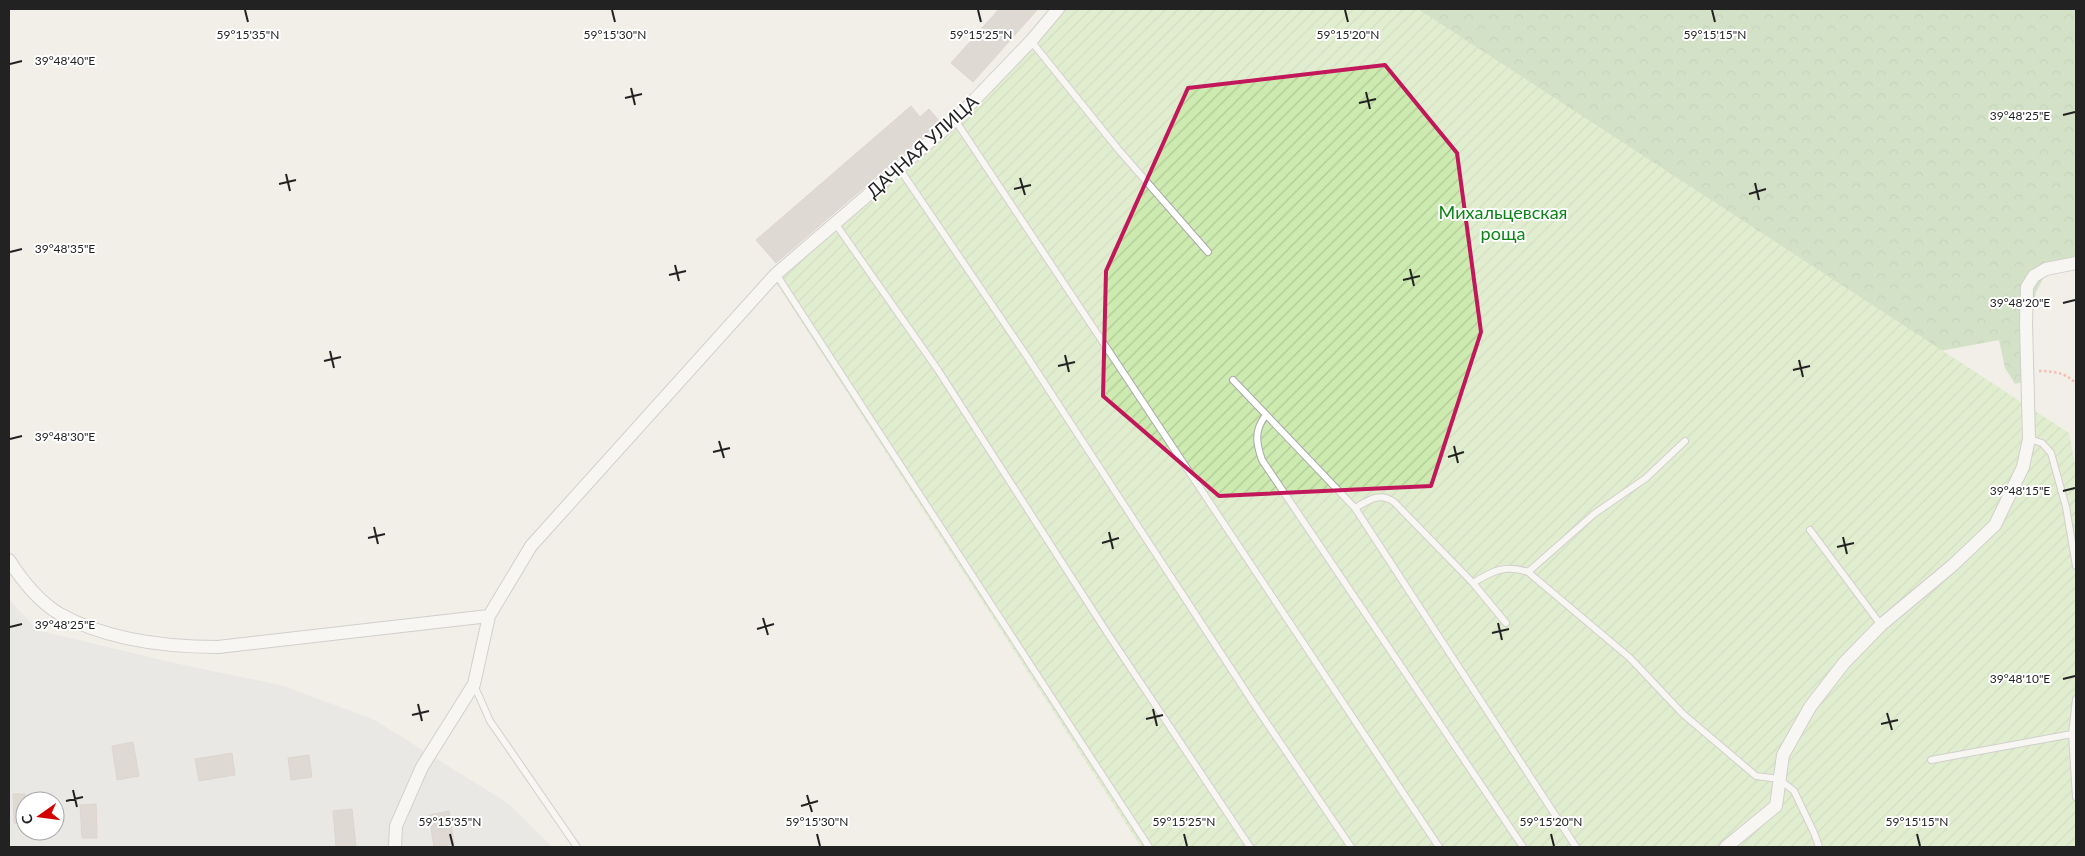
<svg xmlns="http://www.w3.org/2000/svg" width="2085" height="856" font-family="Lato,sans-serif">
  <defs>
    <pattern id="forest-crowns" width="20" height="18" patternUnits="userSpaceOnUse" patternTransform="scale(1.25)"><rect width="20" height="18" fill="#add19e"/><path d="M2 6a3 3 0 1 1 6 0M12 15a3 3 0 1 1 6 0" fill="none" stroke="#95b388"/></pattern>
    <pattern id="garden-furrows" width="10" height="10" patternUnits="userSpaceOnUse" patternTransform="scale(1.25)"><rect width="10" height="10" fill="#cdebb0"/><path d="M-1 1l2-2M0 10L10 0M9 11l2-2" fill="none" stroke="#b0c997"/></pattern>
  </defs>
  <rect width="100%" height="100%" fill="#f2efe9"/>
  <!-- residential -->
  <path fill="#e0dfdf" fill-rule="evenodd" d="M9,599l28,31 137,33 106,22 93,34 136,85 43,43h-543zM25,801h30v30h-30z"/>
  <!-- forest -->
  <path fill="url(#forest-crowns)" d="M1206,9h870v261l-31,5 -9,17 -7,44 -3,45 -11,3 -10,-16 -6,-28 -64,12z"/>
  <!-- garden -->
  <path fill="url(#garden-furrows)" d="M1065,9h353l651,424 7,36v378h-935l-366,-566 261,-237z"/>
  <!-- building -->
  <path fill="#c7bfb8" stroke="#c4b6ab" d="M999,9h39l-65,73 -22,-19z
    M911,106l9,11 9,-8 11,13 -164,141 -20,-23z
    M133,742l6,34 -22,4 -5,-34z
    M232,753l3,22 -36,6 -4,-22z
    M309,755l3,22 -21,3 -3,-22z
    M13,794h12v29h-11z
    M96,804l1,34h-15l-2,-33z
    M352,809l4,38h-20l-3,-36z
    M449,811l5,33 -20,3 -5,-32z"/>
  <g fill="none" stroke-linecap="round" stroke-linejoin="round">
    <defs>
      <path id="service" d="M1031,41l87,108 90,103
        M955,120c163,241 321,486 484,727
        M899,168l129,190 228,349 95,140
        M835,223l103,147 170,264 142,213
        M776,274l373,573
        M1233,380l122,128 221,339
        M1266,415c-12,15 -10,28 -4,45l261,387
        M2029,439l13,4 9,10 15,54 10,59
        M1355,508c14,-8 24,-16 39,-6l79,81 33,40
        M1810,530l71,95
        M1528,572l66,-58 52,-36 39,-37
        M1473,583c19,-12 33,-19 55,-11l102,86 53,56 73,62 23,3 15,12 21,44 4,12
        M474,685l16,36 87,126
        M2076,699l-4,35 4,63
        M1931,760l141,-26"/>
      <path id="minor" d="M9,560c12,19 30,41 49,53 48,27 106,34 160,34l271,-31
        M395,847l1,-21 26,-59 52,-83 15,-68 42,-70 245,-272 179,-154 76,-79 27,-32
        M1726,847l50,-41 7,-51 27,-48 34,-44 37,-38 72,-60 42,-40 28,-58 6,-28 -3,-116 1,-36 7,-11 12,-7 30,-6"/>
    </defs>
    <!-- service casing -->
    <use href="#service" stroke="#a9a9a9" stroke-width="8"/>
    <!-- minor casing -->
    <use href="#minor" stroke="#a9a9a9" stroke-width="14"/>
    <!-- path -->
    <path stroke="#fa8072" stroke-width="2.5" stroke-dasharray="2.5 2.5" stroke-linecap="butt" d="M2039,371c15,0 28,2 37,13"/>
    <!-- service -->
    <use href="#service" stroke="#fff" stroke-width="6"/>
    <!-- minor -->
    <use href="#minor" stroke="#fff" stroke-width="12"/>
  </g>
  <!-- marked area -->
  <path d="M0 0H2085V856H0ZM1385,65l72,88 24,179 -50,154 -212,10 -116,-100 3,-125 82,-183z" fill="#f2efe9" fill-opacity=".55" fill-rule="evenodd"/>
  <path fill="none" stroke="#c2185b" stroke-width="4" stroke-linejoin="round" d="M1385,65l72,88 24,179 -50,154 -212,10 -116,-100 3,-125 82,-183z"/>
  <!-- ticks -->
  <path fill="none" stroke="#222" stroke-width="2" d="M245,10l3,12M612,10l3,12M978,10l3,12M1345,10l3,12M1712,10l3,12M10,64l12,-3M631,88l4,17M1366,92l4,17M625,98l17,-4M1359,103l17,-4M2063,115l12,-3M286,174l4,17M1020,178l5,17M1755,183l4,17M279,184l17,-4M1014,189l17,-4M1749,194l17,-5M10,252l12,-3M675,265l4,16M1410,269l4,17M669,275l17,-4M1403,280l17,-4M2063,303l12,-3M330,351l4,17M1065,355l4,17M1799,360l4,17M324,361l17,-4M1058,366l17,-4M1793,370l17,-4M10,439l12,-3M719,441l5,17M1454,446l4,17M713,452l17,-4M1448,457l16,-5M2063,491l12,-3M374,527l4,17M1109,532l4,17M1843,537l4,17M368,538l17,-4M1102,543l17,-5M1837,547l17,-4M763,618l5,17M1498,623l4,17M10,627l12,-3M757,629l17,-5M1492,633l17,-4M2063,679l12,-3M418,704l4,17M1153,709l4,17M1887,713l5,17M412,715l17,-4M1146,719l17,-4M1881,724l17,-4M73,790l4,17M807,795l5,17M66,801l17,-4M801,806l17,-5M450,834l3,12M817,834l3,12M1184,834l3,12M1551,834l3,12M1917,834l3,12"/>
  <g text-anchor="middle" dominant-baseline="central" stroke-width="4" stroke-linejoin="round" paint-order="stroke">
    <!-- street labels -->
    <g font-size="18" fill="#222" stroke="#fff">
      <text transform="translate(922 146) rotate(-42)">ДАЧНАЯ УЛИЦА</text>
    </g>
    <!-- park labels -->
    <g font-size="18" fill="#0c8416" stroke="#fff">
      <text x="1503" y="212">Михальцевская<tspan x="1503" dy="21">роща</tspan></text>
    </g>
  </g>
  <g font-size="12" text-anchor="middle" fill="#222" stroke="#fff" stroke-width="4" stroke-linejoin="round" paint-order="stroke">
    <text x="248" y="39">59°15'35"N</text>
    <text x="615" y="39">59°15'30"N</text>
    <text x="981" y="39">59°15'25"N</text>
    <text x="1348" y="39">59°15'20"N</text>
    <text x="1715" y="39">59°15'15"N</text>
    <text x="65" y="65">39°48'40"E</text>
    <text x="2020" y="120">39°48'25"E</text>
    <text x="65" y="253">39°48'35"E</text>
    <text x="2020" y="307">39°48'20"E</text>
    <text x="65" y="441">39°48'30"E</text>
    <text x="2020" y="495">39°48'15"E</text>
    <text x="65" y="629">39°48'25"E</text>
    <text x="2020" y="683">39°48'10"E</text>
    <text x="450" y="826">59°15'35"N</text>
    <text x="817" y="826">59°15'30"N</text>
    <text x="1184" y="826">59°15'25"N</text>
    <text x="1551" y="826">59°15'20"N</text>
    <text x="1917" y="826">59°15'15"N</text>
  </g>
  <!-- border -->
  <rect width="2085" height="856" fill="none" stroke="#222222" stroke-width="20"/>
  <!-- north arrow -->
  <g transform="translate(40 816) rotate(256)"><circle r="24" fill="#ffffff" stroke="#a7a7a7"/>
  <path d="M0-4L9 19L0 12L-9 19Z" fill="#d40000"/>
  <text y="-8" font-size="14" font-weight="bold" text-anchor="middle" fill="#222222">С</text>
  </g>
</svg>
